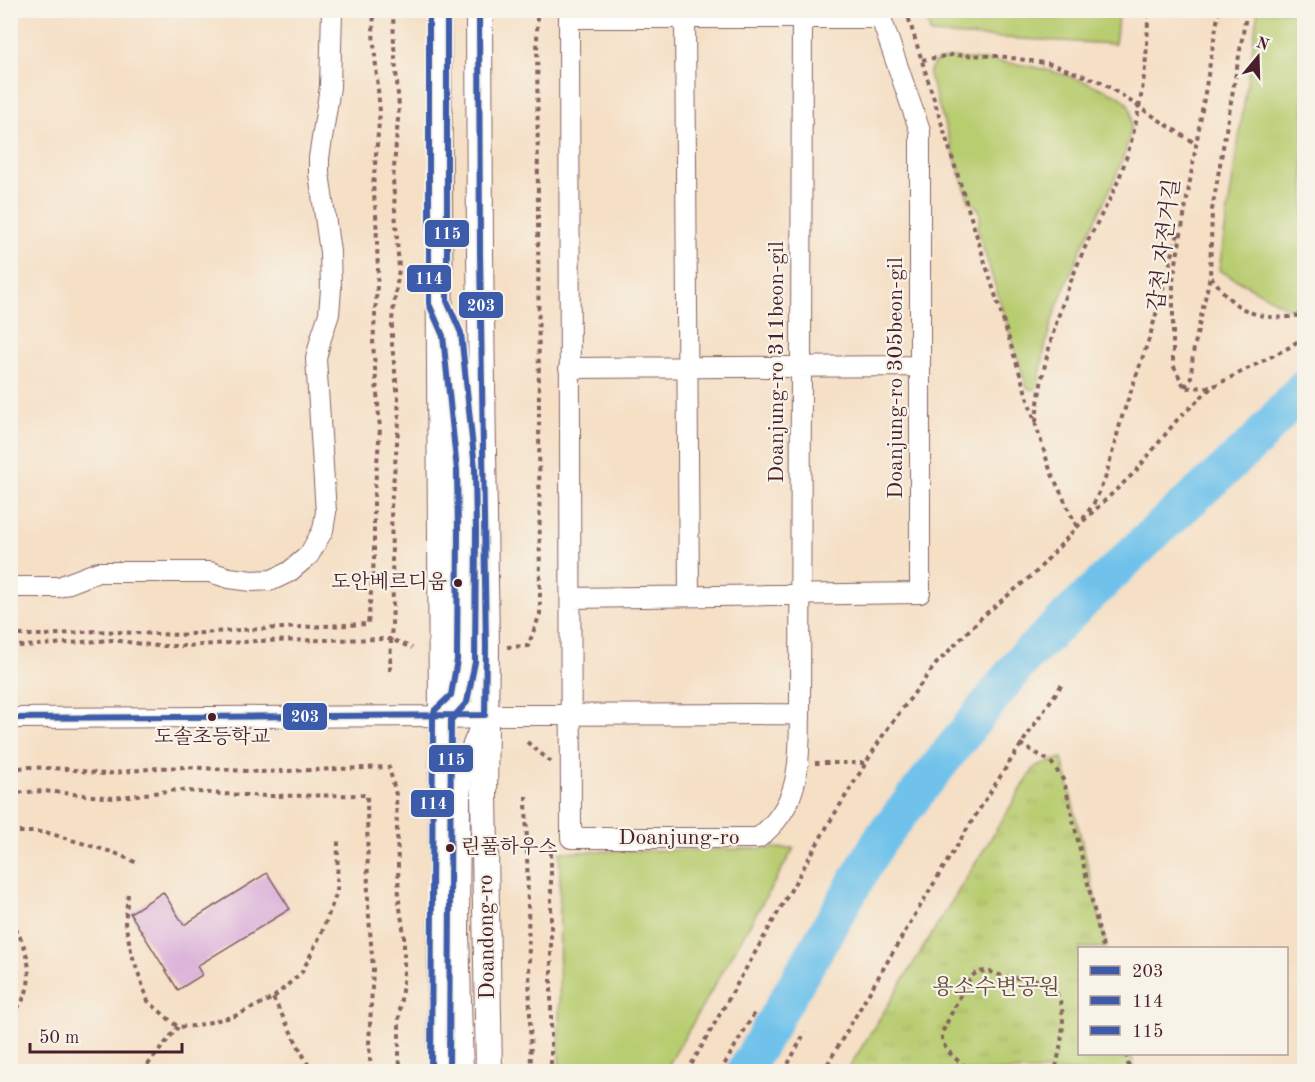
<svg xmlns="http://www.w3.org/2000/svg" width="1315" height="1082" font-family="'Old Standard TT','Noto Serif KR',serif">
  <defs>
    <pattern id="park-tufts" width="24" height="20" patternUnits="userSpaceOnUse" patternTransform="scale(1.5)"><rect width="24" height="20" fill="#b8cc70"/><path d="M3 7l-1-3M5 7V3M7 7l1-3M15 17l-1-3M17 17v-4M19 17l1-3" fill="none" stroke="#a0af61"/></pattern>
  </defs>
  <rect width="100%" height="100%" fill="#f7f3e8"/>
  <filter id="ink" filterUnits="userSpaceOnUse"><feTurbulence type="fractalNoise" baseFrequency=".0167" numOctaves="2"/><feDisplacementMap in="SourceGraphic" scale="12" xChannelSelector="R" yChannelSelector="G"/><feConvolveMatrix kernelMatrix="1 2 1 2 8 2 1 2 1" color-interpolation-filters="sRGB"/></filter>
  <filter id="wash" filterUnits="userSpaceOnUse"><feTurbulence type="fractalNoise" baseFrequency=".008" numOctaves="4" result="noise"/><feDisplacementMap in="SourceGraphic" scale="24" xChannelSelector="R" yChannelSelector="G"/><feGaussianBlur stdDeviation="1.35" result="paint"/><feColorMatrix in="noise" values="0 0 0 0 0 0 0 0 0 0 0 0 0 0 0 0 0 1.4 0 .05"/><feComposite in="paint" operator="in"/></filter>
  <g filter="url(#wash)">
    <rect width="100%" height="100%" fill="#f5dfc5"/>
    <!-- green -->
    <path fill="#b8cc70" stroke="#81764e" stroke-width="1.5" d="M924,11v-1l195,1 -4,33 -184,-10z
      M1258,11h46v306l-85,-47z
      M951,58c57,3 99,8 152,31 10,4 20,7 26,17 14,28 -34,113 -47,141 -8,18 -16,36 -23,54 -11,27 -16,56 -21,85l-4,4 -7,-2 -50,-160 3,-8v-9l-5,-6 -6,-3 -40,-127 1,-5 5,-8z
      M794,848l-129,223h-106l1,-219z"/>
    <!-- park -->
    <path fill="url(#park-tufts)" stroke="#81764e" stroke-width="1.5" d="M1062,758l45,190h-27v106h51l5,17h-289l188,-304z"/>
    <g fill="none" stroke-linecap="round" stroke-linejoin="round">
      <!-- river -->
      <path stroke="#6fc2eb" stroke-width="36" d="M744,1072l136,-232 143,-181 130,-125 103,-93 48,-54"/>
    </g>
    <g id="blocks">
      <!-- building -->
      <path fill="#dcb3da" d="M267,873l23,36 -93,57 5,9 -24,15 -48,-77 33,-21 21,33z"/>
    </g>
  </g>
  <g filter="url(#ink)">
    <use href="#blocks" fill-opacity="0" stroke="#866261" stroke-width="1.5"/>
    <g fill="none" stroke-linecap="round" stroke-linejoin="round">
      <defs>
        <path id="minor" d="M569,10l2,828h187c43,-33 41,-74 42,-124l2,-704
          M569,18h312l39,113v462l-349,5
          M685,18l4,578
          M569,368l350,-2
          M10,587h49l39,-15h112l19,6 23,3 20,-1 17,-8 20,-17 14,-25 3,-18 -10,-153 5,-21 8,-24 2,-25 -1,-37 -11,-79v-15l11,-71 2,-77
          M10,718l432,-2 17,-17 8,-52 -1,-178 -14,-135 -8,-18
          M463,1072l-4,-141 1,-134 3,-28 22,-54 315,-1"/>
        <path id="major" d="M438,10l4,706 -2,356
          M479,10l1,243 6,394 -2,148 5,277
          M442,716l43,-1"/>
      </defs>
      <!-- minor casing -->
      <use href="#minor" stroke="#866261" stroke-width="22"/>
      <!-- major casing -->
      <use href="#major" stroke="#866261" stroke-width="28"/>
      <!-- path -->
      <path stroke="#866261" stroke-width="4" stroke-dasharray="4.5 4.5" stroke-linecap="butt" d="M906,10l144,460 27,57
        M1219,10l-46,271v84l12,23 27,-1 76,-39 16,-11
        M922,60l29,-5 48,1 52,8 50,18 95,62
        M1211,277c7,8 14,18 22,25 19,16 48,19 71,12
        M1185,387l6,-10 2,-24 17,-77 2,-66 35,-200
        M1036,422c5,-61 26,-124 51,-179 11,-24 26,-46 34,-70 19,-52 27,-108 27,-163
        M1083,519l11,-16 11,-24 17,-62 28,-81 28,-102
        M10,635h36l50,-4 83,4 60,-5 129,-6 6,-64v-63l6,-68 -7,-85 5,-72 -2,-58 -3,-28 7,-74 -7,-79 1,-23
        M10,645l14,1 89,-6 44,6h30l70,-5 134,-2 2,-32 -2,-100 8,-86 -1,-23 -6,-53v-25l7,-51 -6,-89 6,-73 -5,-61 -1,-36
        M507,647l21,-1 12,-32 -3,-604
        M390,671l1,-32 21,9
        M527,742l24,20
        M1020,744l31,18 13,19 39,167
        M815,763h51
        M10,769l19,-2 38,2 37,5 54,-6 29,-1 74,5 128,-5 7,28 3,106 5,34v37l-5,46v38l2,16
        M10,793l34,-2 69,7 64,-8 44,4 48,2 98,-1 1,109 5,65 -4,75 2,28
        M526,796l5,276
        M10,832h35l70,21 22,10
        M551,844v228
        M128,894l-3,29 7,32 16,46 30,26 16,-1 41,-10 38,-18 29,-26 20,-40 15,-40 1,-51
        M10,921c21,26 29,72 0,94
        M273,998l39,74
        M1126,1054l4,18
        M142,1072l36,-45
        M687,1072l142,-249 56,-91 51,-68 47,-48 53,-44 41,-45 58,-55 42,-52 35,-33
        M720,1072l35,-60
        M784,1072l21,-40
        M823,1072c77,-132 153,-265 240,-389
        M973,1072c-12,-10 -33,-21 -31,-39 3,-7 26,-54 30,-57 12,-10 21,-2 34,1 12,2 25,0 37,5 32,14 17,65 12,90"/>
      <!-- minor -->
      <use href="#minor" stroke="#fff" stroke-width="20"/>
      <!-- major -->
      <use href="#major" stroke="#fff" stroke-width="26"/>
      <defs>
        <path id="bus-1" d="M10,718l475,-3 1,-68 -6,-394 -1,-243"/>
        <path id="bus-2" d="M429,10v294l14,32 14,134 1,61 -1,129 -6,35 -16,15 -2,6 -2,356"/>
        <path id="bus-3" d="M447,10v291l14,32 14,135 1,63 -1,131 -8,40 -16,18 -2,352"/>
      </defs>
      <!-- bus-1 casing -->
      <use href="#bus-1" stroke="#f7f3e8" stroke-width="10"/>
      <!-- bus-2 casing -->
      <use href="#bus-2" stroke="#f7f3e8" stroke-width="10"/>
      <!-- bus-3 casing -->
      <use href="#bus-3" stroke="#f7f3e8" stroke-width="10"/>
      <!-- bus-1 -->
      <use href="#bus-1" stroke="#3d5bab" stroke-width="6"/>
      <!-- bus-2 -->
      <use href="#bus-2" stroke="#3d5bab" stroke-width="6"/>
      <!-- bus-3 -->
      <use href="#bus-3" stroke="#3d5bab" stroke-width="6"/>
    </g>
  </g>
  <!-- markers -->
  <g fill="#4a1f2b" stroke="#f7f3e8" stroke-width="2">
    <circle cx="458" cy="583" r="5"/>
    <circle cx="212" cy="717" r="5"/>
    <circle cx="450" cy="848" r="5"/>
  </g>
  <g text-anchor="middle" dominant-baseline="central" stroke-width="4.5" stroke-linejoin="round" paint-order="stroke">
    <!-- bus labels -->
    <g font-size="20" fill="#4a1f2b" stroke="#f7f3e8" text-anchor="end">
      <text x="447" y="583">도안베르디움</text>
      <text x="212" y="738" text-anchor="middle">도솔초등학교</text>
      <text x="461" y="848" text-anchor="start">린풀하우스</text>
    </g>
    <!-- street labels -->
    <g font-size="22" fill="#4a1f2b" stroke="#f7f3e8">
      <text transform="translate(1165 245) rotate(-83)">갑천 자전거길</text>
      <text transform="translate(777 362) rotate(-90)">Doanjung-ro 311beon-gil</text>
      <text transform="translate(896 378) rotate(-90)">Doanjung-ro 305beon-gil</text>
      <text x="679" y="838">Doanjung-ro</text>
      <text transform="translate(487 937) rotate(-91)">Doandong-ro</text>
    </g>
    <!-- park labels -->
    <g font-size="22" fill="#664a3c" stroke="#f7f3e8">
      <text x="996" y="988">용소수변공원</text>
    </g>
  </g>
  <g stroke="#f7f3e8" stroke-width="2">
    <rect x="424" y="219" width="46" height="29" rx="6" fill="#3d5bab"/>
    <rect x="406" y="264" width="46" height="29" rx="6" fill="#3d5bab"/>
    <rect x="458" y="291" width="46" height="28" rx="6" fill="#3d5bab"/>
    <rect x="282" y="702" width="46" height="29" rx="6" fill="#3d5bab"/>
    <rect x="428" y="744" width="46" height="29" rx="6" fill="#3d5bab"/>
    <rect x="410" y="789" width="45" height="29" rx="6" fill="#3d5bab"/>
  </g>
  <g font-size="16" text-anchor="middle" font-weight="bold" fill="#fff">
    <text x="447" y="239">115</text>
    <text x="429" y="284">114</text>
    <text x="481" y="311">203</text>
    <text x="305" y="722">203</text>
    <text x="451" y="765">115</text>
    <text x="433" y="809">114</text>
  </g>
  <!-- margin -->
  <rect width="1315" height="1082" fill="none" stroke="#f7f3e8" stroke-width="36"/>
  <!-- legend -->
  <rect x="1078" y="947" width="210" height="108" fill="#f7f3e8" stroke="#b29e9c" stroke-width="1.5"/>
  <rect x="1090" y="966" width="30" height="9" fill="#3d5bab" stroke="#b29e9c" stroke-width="1.5"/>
  <text x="1132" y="977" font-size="18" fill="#4a1f2b">203</text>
  <rect x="1090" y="996" width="30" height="9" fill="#3d5bab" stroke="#b29e9c" stroke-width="1.5"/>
  <text x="1132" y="1007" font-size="18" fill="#4a1f2b">114</text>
  <rect x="1090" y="1026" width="30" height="9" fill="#3d5bab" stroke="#b29e9c" stroke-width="1.5"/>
  <text x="1132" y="1037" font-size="18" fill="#4a1f2b">115</text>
  <!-- north arrow -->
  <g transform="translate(1258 57) rotate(19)" stroke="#f7f3e8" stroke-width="4.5" paint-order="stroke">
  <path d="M0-4.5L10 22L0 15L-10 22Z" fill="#4a1f2b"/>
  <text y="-9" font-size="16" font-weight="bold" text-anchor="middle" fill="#4a1f2b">N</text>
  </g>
  <!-- scale -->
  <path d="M30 1043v9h152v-9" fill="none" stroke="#4a1f2b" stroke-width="3"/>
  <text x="39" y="1043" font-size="18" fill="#4a1f2b" stroke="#f7f3e8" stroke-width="4.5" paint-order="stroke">50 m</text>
</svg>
